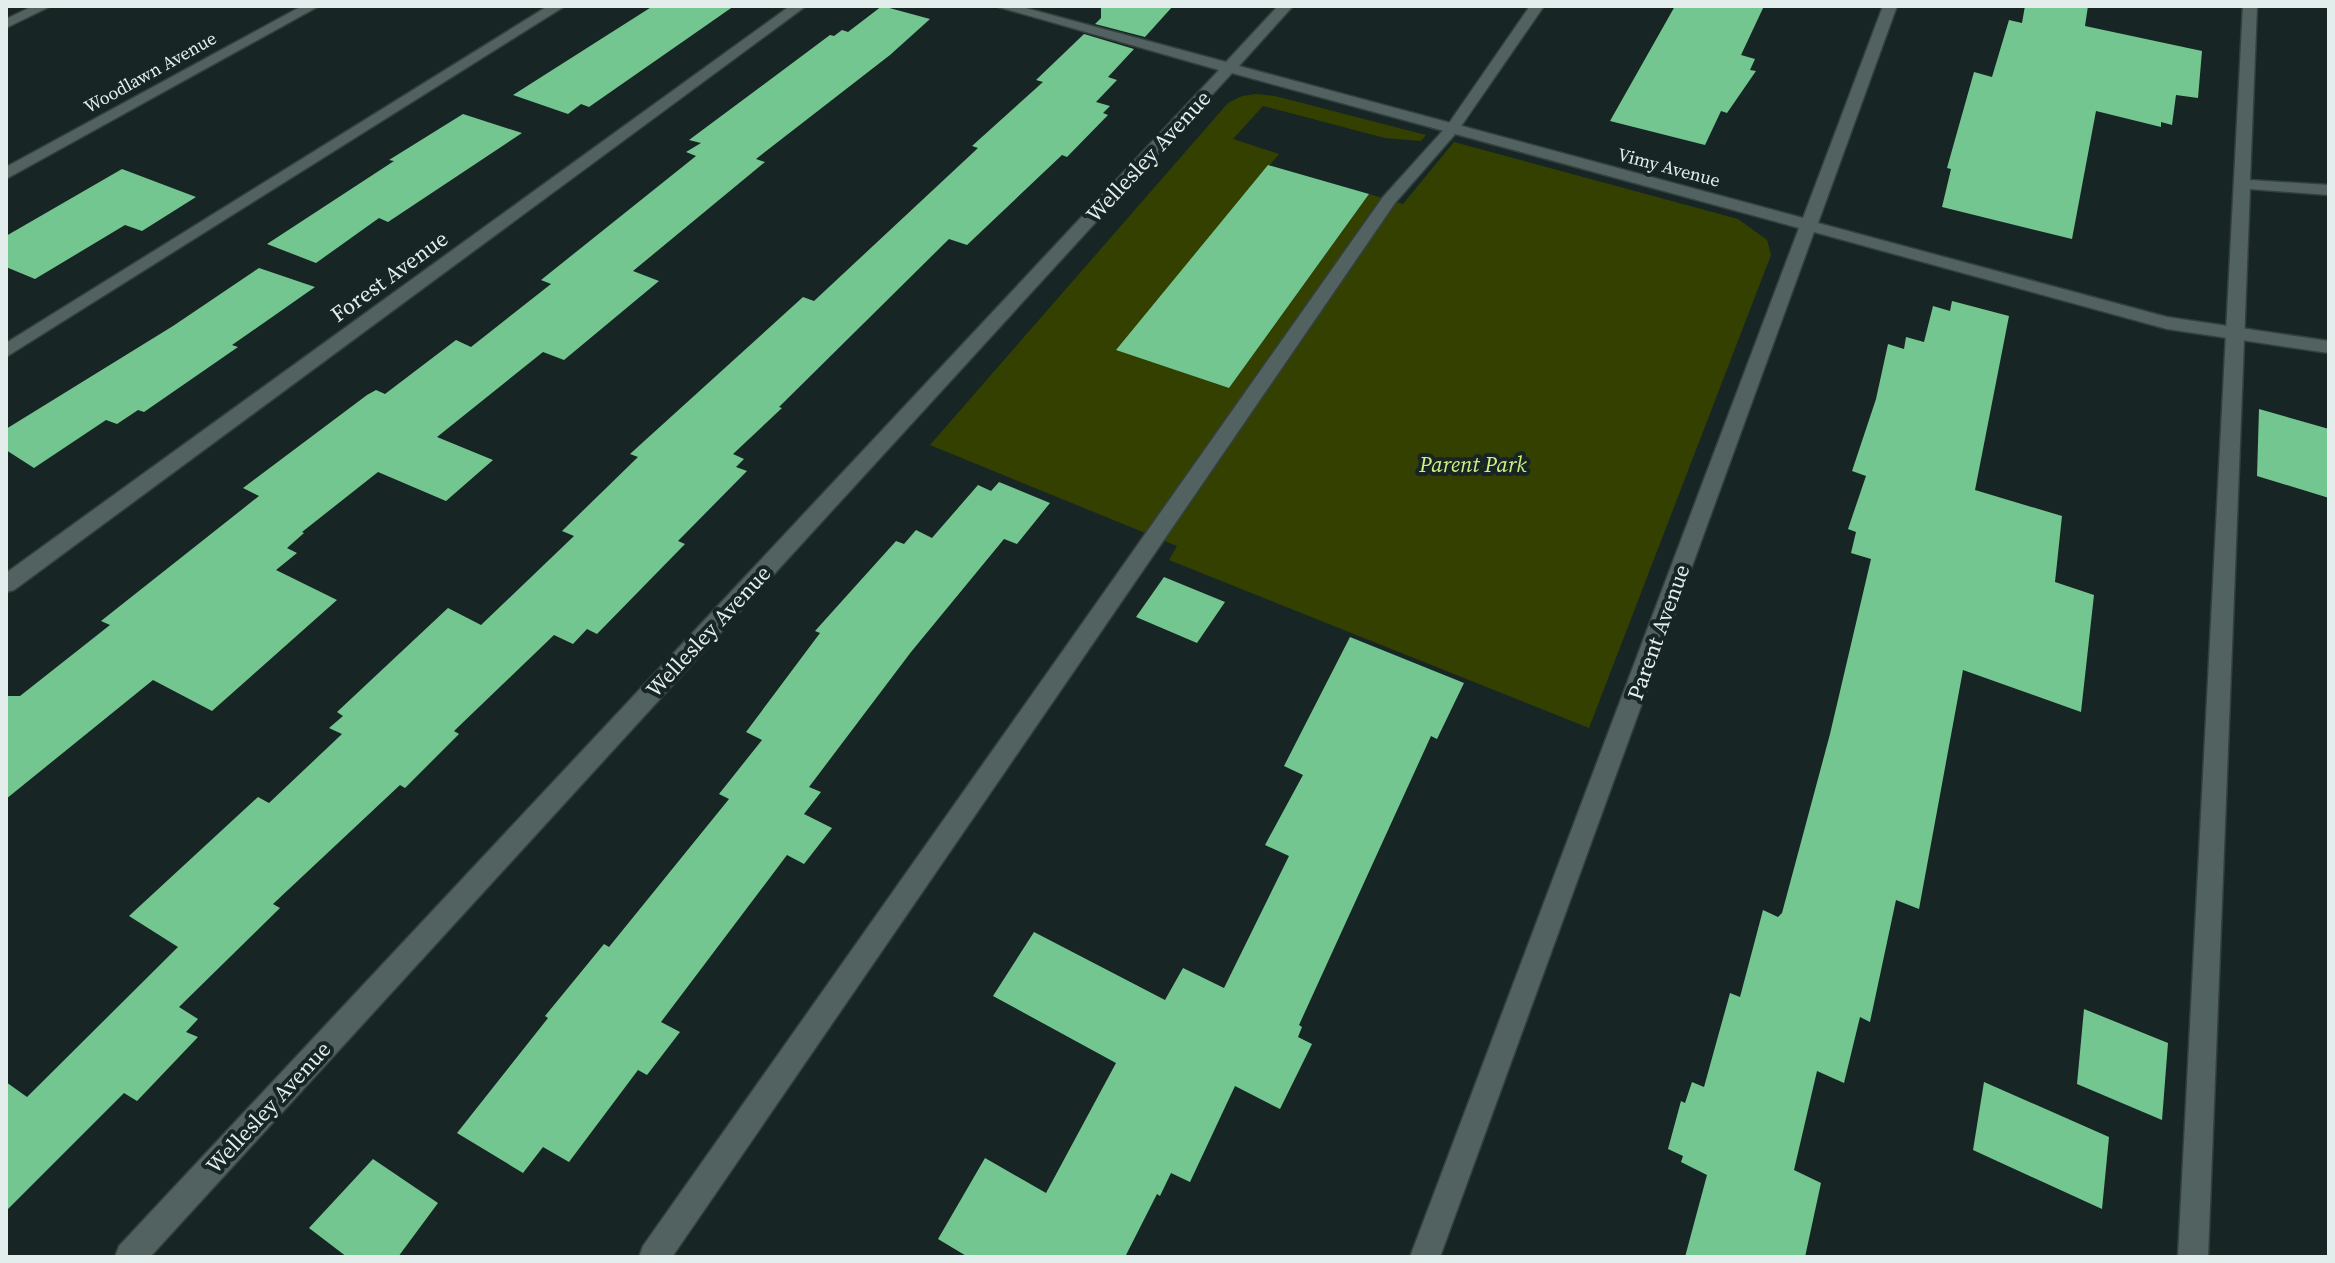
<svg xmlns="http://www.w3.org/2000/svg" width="2335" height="1263" font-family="'Source Serif 4',serif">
  <rect width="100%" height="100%" fill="#172625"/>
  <!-- green -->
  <path fill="#344000" d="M1256,94l19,2 151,39 -5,6 -36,-3 -122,-32 -30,33 46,15 -162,196 112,38 140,-194 34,10 51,-62 284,77 29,21 4,15 -182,473 -420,-168 8,-14 -247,-101 298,-342 14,-7z"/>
  <!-- building -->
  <path fill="#74c690" d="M653,6h81l-145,101 -8,-3 -13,10 -55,-19z
    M882,6l48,13 -40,36 -134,104 9,3 -132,109 26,10 -95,79 -21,-8 -106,85 56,23 -47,41 -68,-29 -76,60 2,1 -17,15 10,5 -21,17 61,30 -125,111 -59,-31 -147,119v-103h14l90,-71 -9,-4 158,-125 -16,-8 124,-93 9,-5 9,4 71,-54 15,7 80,-63 -10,-4 155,-124 -10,-4 15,-9 -12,-3 141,-105 4,1 8,-6 6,2z
    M1101,6h72l-28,31 -50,-13 6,-6z
    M1675,6h89l-23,49 14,4 -5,11 6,1 -29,42 -6,-2 -16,34 -95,-24z
    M2025,6h63l-3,20 117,25 -4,47 -22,-3 -4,30 -11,-3v5l-65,-16 -24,128 -130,-32 9,-38 -4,-1 27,-96 18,5 17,-57 13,3z
    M1084,34l50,15 -26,28 9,3 -21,22 14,4 -7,7 5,2 -41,42 -5,-2 -95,90 -18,-6 -170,168 3,1 -49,46 11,5 -8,8 11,4 -69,70 7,3 -88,90 -10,-5 -14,15 -19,-9 -100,96 5,3 -54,54 -5,-3 -127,119 7,4 -101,99 19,12 -12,13 12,5 -61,64 -13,-8 -118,118v-129l21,15 151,-150 -49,-31 129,-119 11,6 73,-69 -13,-6 14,-12 -6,-4 111,-104 33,17 93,-89 -12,-5 76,-74 -8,-3 173,-157 11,4 164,-153 -6,-2 71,-64 -7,-2z
    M463,114l59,19 -134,89 -9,-4 -63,45 -49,-19 127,-83 -5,-1z
    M1268,165l101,29 -140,194 -113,-38z
    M122,169l74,28 -54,34 -17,-6 -90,54 -29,-12v-31z
    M259,268l56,19 -83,58 6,2 -94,65 -6,-2 -21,14 -11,-4 -72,48 -28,-18v-21l167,-103z
    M1952,301l57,15 -34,174 87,26 -7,66 39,13 -13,117 -118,-42 -44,239 -23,-9 -26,122 -10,-5 -16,66 -27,-12 -23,99 27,13 -16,74h-120l22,-82 -26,-13 2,-6 -15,-7 13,-48 4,2 7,-21 12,5 26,-94 10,4 23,-87 15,7 4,-4 48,-179 41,-175 -20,-6 5,-21 -8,-3 18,-53 -14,-5 24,-72 12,-55 16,5 2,-12 18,5 9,-36 17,5z
    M2259,409l70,20v69l-72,-22z
    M999,482l51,21 -33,41 -13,-5 -93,113 -102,135 12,5 -17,22 28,14 -28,36 -17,-9 -126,167 19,10 -33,43 -9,-5 -69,92 -26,-15 -20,26 -66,-40 91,-115 -3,-2 59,-72 5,3 120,-148 -10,-5 43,-54 -16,-8 74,-99 -5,-2 81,-90 8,3 12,-14 16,8 46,-53 13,6z
    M1164,577l61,25 -28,41 -61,-26z
    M1350,637l114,46 -27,56 -6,-3 -132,289 3,2 -4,10 14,7 -32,65 -45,-23 -45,96 -19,-9 -11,23 -3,-2 -32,63h-157l-30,-18 47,-81 61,35 70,-130 -123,-67 41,-64 131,68 18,-32 41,20 65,-132 -24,-11 38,-70 -19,-9z
    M2084,1009l84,34 -6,77 -85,-36z
    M1984,1082l125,55 -7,72 -129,-59z
    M373,1159l65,44 -40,54h-51l-38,-29z"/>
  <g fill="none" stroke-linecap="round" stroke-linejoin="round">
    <defs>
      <path id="service" d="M33,6h18l-45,22v-9z
        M548,6h17l-559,351v-14z
        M1530,6h14l-87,126 -62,71 -723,1054h-33l4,-11 740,-1049 64,-71z
        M2243,6h14l-7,174 79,5v10l-79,-6 -42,1068h-30z"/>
      <path id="minor" d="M302,6h17l-313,173v-12z
        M790,6h16l-792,584 -8,2v-19z
        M995,6h23l208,56 52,-56h15l-54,60 564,152 80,-212h14l-79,217 349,94 162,24v12l-162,-24 -353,-97 -374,1025h-30l389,-1029 -567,-155 -1082,1184h-35l4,-11 1100,-1176z"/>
    </defs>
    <!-- service casing -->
    <use href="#service" stroke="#34403f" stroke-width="3"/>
    <!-- minor casing -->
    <use href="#minor" stroke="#34403f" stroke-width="3"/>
    <!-- service -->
    <use href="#service" fill="#516260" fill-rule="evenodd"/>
    <!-- minor -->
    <use href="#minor" fill="#516260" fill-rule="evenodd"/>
  </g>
  <g text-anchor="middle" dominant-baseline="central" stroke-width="8" stroke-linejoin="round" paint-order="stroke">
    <!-- far-street labels -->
    <g font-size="18" fill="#e3edeb" stroke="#172625">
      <text transform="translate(150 72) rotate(-29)">Woodlawn Avenue</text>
      <text transform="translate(1669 167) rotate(15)">Vimy Avenue</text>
    </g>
    <!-- street labels -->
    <g font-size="22" fill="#e3edeb" stroke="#172625">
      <text transform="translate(1148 156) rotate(-47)">Wellesley Avenue</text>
      <text transform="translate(389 276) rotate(-36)">Forest Avenue</text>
      <text transform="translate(708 631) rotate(-47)">Wellesley Avenue</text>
      <text transform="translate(1658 632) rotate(-70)">Parent Avenue</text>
      <text transform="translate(268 1107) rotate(-47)">Wellesley Avenue</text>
    </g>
    <!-- park labels -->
    <g font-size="22" font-style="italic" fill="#d4f07f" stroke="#172625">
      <text x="1473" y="464">Parent Park</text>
    </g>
  </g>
  <!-- border -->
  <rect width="2335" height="1263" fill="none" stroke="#e3edeb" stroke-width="16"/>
</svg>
